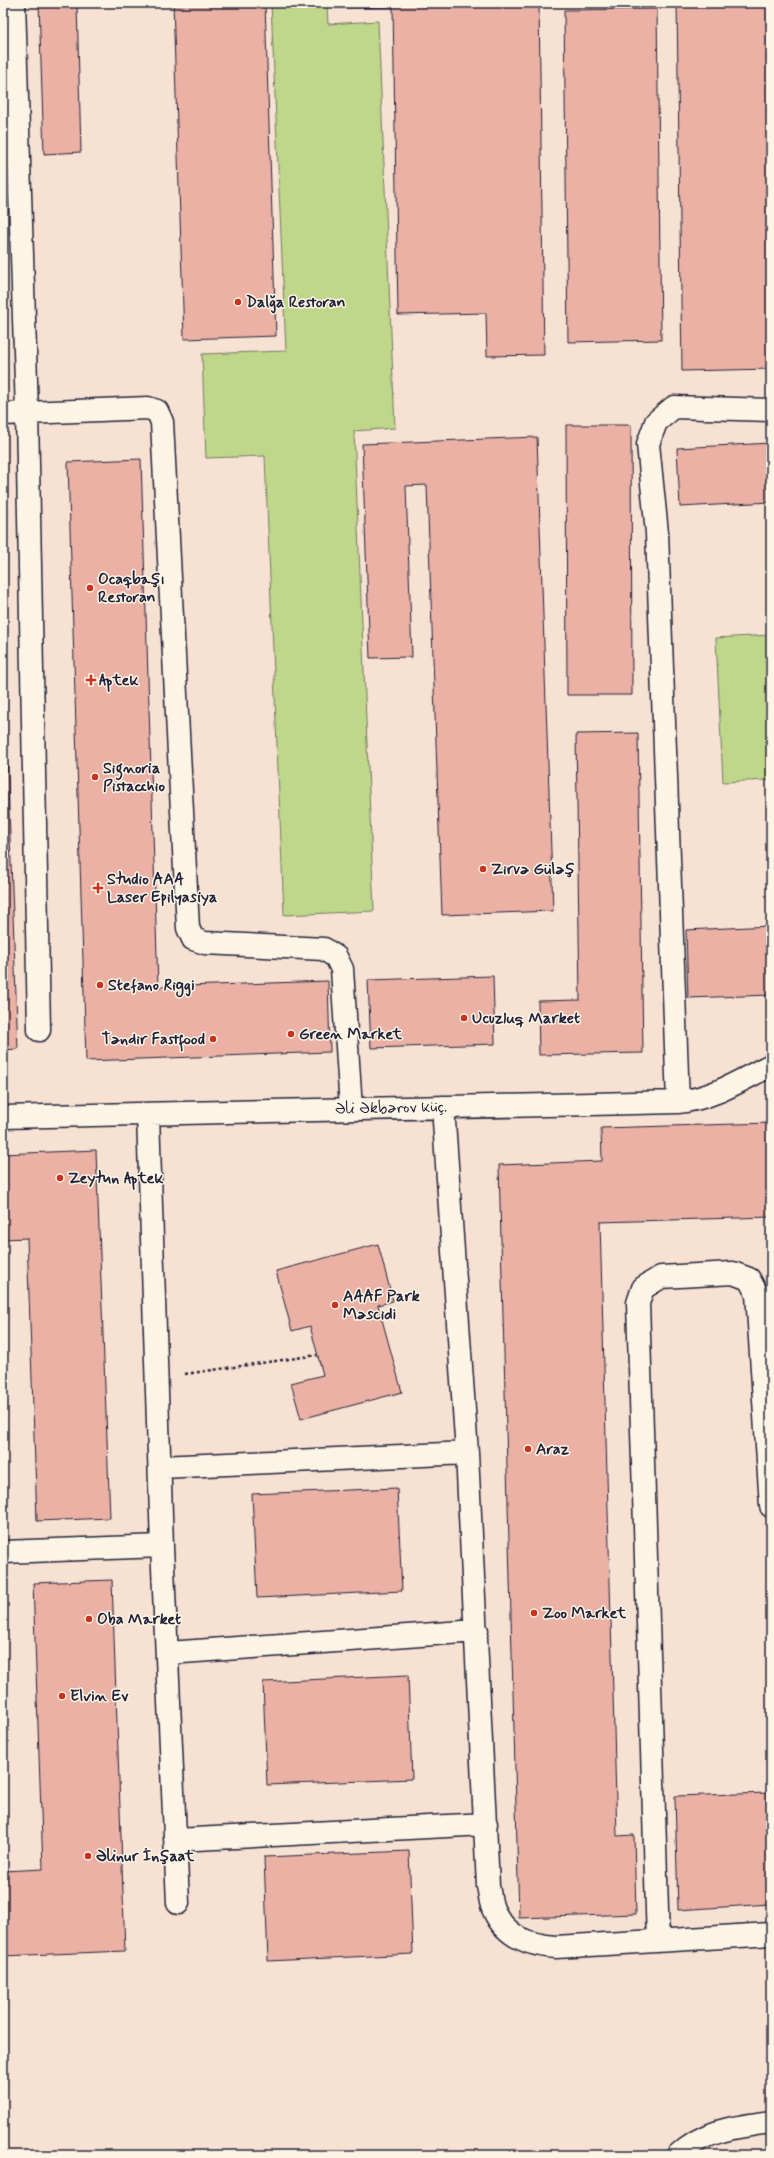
<svg xmlns="http://www.w3.org/2000/svg" width="774" height="2158" font-family="Mynerve,sans-serif">
  <rect width="100%" height="100%" fill="#f7e1d2"/>
  <filter id="ink" filterUnits="userSpaceOnUse"><feTurbulence type="fractalNoise" baseFrequency=".025" numOctaves="2"/><feDisplacementMap in="SourceGraphic" scale="8" xChannelSelector="R" yChannelSelector="G"/><feConvolveMatrix kernelMatrix="1 2 1 2 8 2 1 2 1" color-interpolation-filters="sRGB"/></filter>
  <g filter="url(#ink)">
    <!-- green -->
    <path fill="#c0d68b" stroke="#717c63" d="M271,3h56l1,21 50,-3 17,407 -41,3 20,480 -90,4 -19,-459 -59,2 -4,-104 84,-3z
      M771,635v145l-48,2 -7,-144z"/>
    <!-- building -->
    <path fill="#ebb1a5" stroke="#22223b" d="M39,3h70l-32,1 4,148 -37,2z
      M173,3h92l11,333 -92,3z
      M335,3h204l5,352 -57,1 -1,-43 -88,2 -5,-308 -58,1z
      M677,3h94v366l-89,2z
      M657,9l4,331 -93,2 -4,-332z
      M566,425h65l1,270h-65z
      M537,437l16,474 -111,4 -15,-430 -21,1 6,171 -42,1 -8,-214z
      M771,443v59l-91,5 -3,-59z
      M141,459l17,528 170,-6 2,71 -244,9 -18,-599z
      M3,648l15,401 -15,1z
      M638,733l5,320 -104,2 -1,-54 42,-1 -4,-266z
      M771,926v69l-83,3 -2,-68z
      M493,976l2,68 -124,4 -3,-68z
      M771,1123v94l-171,5 17,614 17,-1 2,79 -117,4 -20,-753 103,-4 -1,-33z
      M96,1150l14,368 -73,3 -10,-283 -24,1v-85z
      M378,1244l15,57 -15,4 24,87 -101,27 -10,-36 32,-8 -13,-49 -18,5 -16,-60z
      M397,1488l5,103 -145,7 -5,-104z
      M112,1580l13,371 -122,5v-85l40,-2 -10,-286z
      M408,1675l4,104 -145,6 -4,-103z
      M768,1793l2,111 -92,6 -3,-114z
      M409,1851l4,103 -145,7 -4,-104z"/>
    <g fill="none" stroke-linecap="round" stroke-linejoin="round">
      <defs>
        <path id="minor" d="M14,3l13,410 12,617
          M3,414l145,-6 9,3 5,11 26,506 5,11 12,4 119,6 12,8 6,12 9,140
          M678,1102l-21,-569 -9,-89 8,-22 18,-15 97,3
          M443,1107l24,346 21,433c2,8 2,18 6,25 12,26 35,34 62,36l215,-13
          M148,1114l14,432 16,357
          M3,1117l675,-15c34,-3 63,-22 93,-37
          M160,1467l307,-14
          M3,1552l159,-6
          M168,1653l309,-22
          M176,1840l310,-16
          M658,1941l-20,-638 5,-15 18,-11 72,-4 16,6 8,15 14,212
          M678,2155c26,-25 58,-28 93,-33"/>
      </defs>
      <!-- minor casing -->
      <use href="#minor" stroke="#22223b" stroke-width="25"/>
      <!-- path -->
      <path stroke="#22223b" stroke-width="2.5" stroke-dasharray="3 3" stroke-linecap="butt" d="M185,1374l132,-19"/>
      <!-- minor -->
      <use href="#minor" stroke="#fcf5e5" stroke-width="22"/>
    </g>
  </g>
  <!-- markers -->
  <g fill="#c8321e" stroke="#fcf5e5" stroke-width="1.5">
    <circle cx="238" cy="302" r="4"/>
    <circle cx="90" cy="588" r="4"/>
    <path d="M89 674h4v4h4v4h-4v4h-4v-4h-4v-4h4z"/>
    <circle cx="95" cy="777" r="4"/>
    <circle cx="483" cy="869" r="4"/>
    <path d="M96 882h4v4h4v4h-4v4h-4v-4h-4v-4h4z"/>
    <circle cx="100" cy="985" r="4"/>
    <circle cx="464" cy="1018" r="4"/>
    <circle cx="291" cy="1034" r="4"/>
    <circle cx="213" cy="1039" r="4"/>
    <circle cx="60" cy="1178" r="4"/>
    <circle cx="335" cy="1305" r="4"/>
    <circle cx="528" cy="1449" r="4"/>
    <circle cx="534" cy="1613" r="4"/>
    <circle cx="89" cy="1619" r="4"/>
    <circle cx="62" cy="1696" r="4"/>
    <circle cx="88" cy="1856" r="4"/>
  </g>
  <g text-anchor="middle" dominant-baseline="central" stroke-width="3" stroke-linejoin="round" paint-order="stroke">
    <!-- poi labels -->
    <g font-size="16" font-weight="bold" fill="#22223b" stroke="#fcf5e5" text-anchor="start">
      <text x="246" y="302">Dalğa Restoran</text>
      <text x="98" y="579">Ocaqbaşı<tspan x="98" dy="18">Restoran</tspan></text>
      <text x="99" y="680">Aptek</text>
      <text x="103" y="768">Signoria<tspan x="103" dy="18">Pistacchio</tspan></text>
      <text x="491" y="869">Zirvə Güləş</text>
      <text x="107" y="879">Studio AAA<tspan x="107" dy="18">Laser Epilyasiya</tspan></text>
      <text x="108" y="985">Stefano Riggi</text>
      <text x="472" y="1018">Ucuzluq Market</text>
      <text x="299" y="1034">Green Market</text>
      <text x="205" y="1039" text-anchor="end">Təndir Fastfood</text>
      <text x="68" y="1178">Zeytun Aptek</text>
      <text x="343" y="1296">AAAF Park<tspan x="343" dy="18">Məscidi</tspan></text>
      <text x="536" y="1449">Araz</text>
      <text x="542" y="1613">Zoo Market</text>
      <text x="97" y="1619">Oba Market</text>
      <text x="70" y="1696">Elvin Ev</text>
      <text x="96" y="1856">Əlinur İnşaat</text>
    </g>
    <!-- street labels -->
    <g font-size="16" fill="#22223b" stroke="#fcf5e5">
      <text transform="translate(391 1108) rotate(-1)">Əli Əkbərov küç.</text>
    </g>
  </g>
  <!-- margin -->
  <rect width="774" height="2158" fill="none" stroke="#fcf5e5" stroke-width="16"/>
  <rect x="8" y="8" width="758" height="2142" fill="none" stroke="#22223b" stroke-width="1.5" filter="url(#ink)"/>
</svg>
